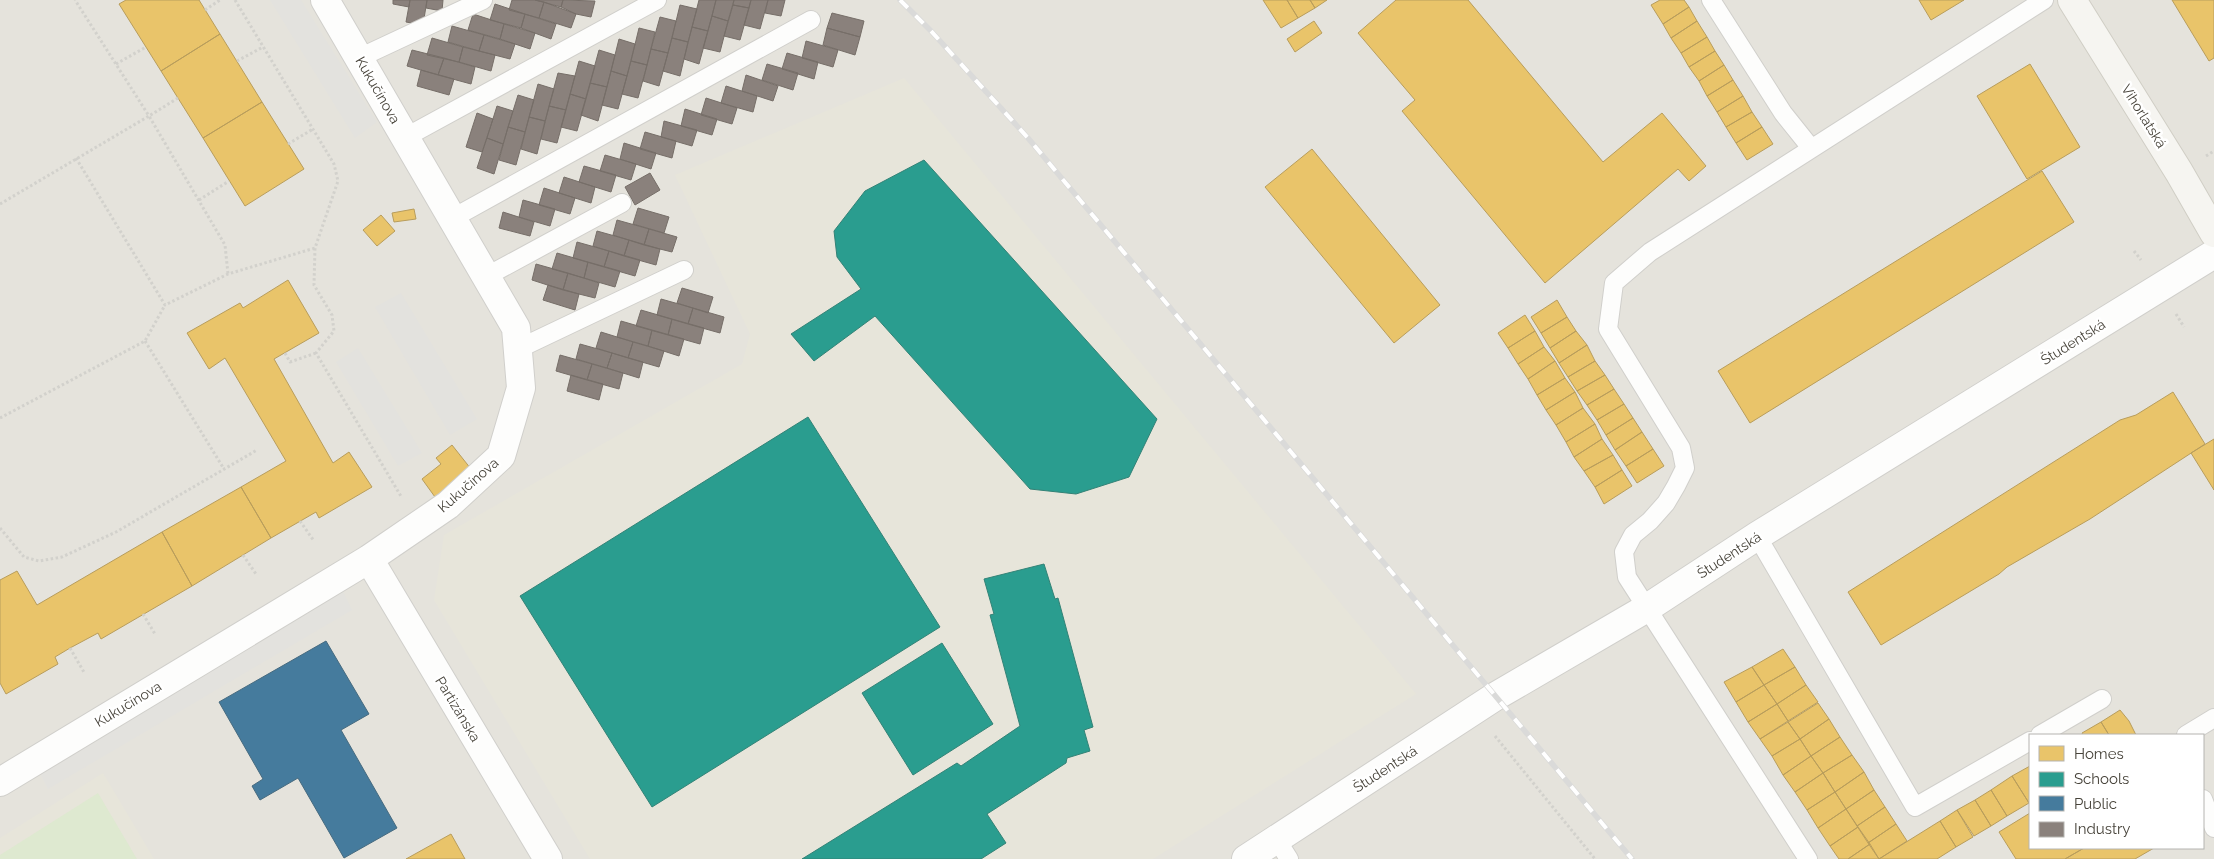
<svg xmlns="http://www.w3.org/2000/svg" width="2214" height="859" font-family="Raleway,sans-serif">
  <rect width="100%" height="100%" fill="#f2f1ed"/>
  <!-- residential -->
  <path fill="#e5e3dc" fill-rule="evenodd" d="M0,0h2214v859h-2214zM2030,735h173v113h-173z"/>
  <!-- education -->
  <path fill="#e7e5da" d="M904,78l512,616 -263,165h-563l-156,-259 10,-65 298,-171 8,-30 -75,-159z
    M103,773l51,86h-154v-21z"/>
  <!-- garden -->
  <path fill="#dee9d0" d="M98,793l39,66h-137v-4z"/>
  <!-- parking -->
  <path fill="#e3e2de" d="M270,0h31l76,122 -22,16z
    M401,293l76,126 -27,16 -75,-128z
    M358,348l64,105 -24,13 -62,-104z
    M341,587l11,23 -304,179 -10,-20z"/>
  <!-- homes -->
  <path fill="#e9c46a" stroke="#b89d5c" d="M126,0h73l21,34 -59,37 -42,-67z
    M1263,0h24l11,18 -17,10z
    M1287,0h23l5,8 -17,10z
    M1310,0h17l-12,8z
    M1396,0h72l135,162 59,-49 44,53 -17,15 -11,-12 -133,114 -143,-172 13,-11 -57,-67z
    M1660,0h24l5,7 -26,17 -12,-19z
    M1919,0h45l-33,20z
    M2172,0h42v58l-5,3z
    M1689,7l8,14 -26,17 -8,-14z
    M1314,21l8,12 -27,19 -8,-13z
    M1697,21l10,16 -26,16 -10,-15z
    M220,34l42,68 -59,36 -42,-67z
    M1707,37l8,14 -26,16 -8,-14z
    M1715,51l9,14 -25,16 -10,-14z
    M2030,64l50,83 -53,32 -50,-83z
    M1724,65l9,15 -26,16 -8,-15z
    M1733,80l10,16 -26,16 -10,-16z
    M1743,96l9,16 -26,15 -9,-15z
    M262,102l42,67 -59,37 -42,-68z
    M1752,112l10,15 -26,16 -10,-16z
    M1762,127l11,17 -26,16 -11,-17z
    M1312,149l128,156 -46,38 -129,-156z
    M2042,171l32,51 -324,201 -32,-52z
    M414,209l2,10 -22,3 -2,-9z
    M381,215l14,16 -18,15 -14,-16z
    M288,280l31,53 -45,26 59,104 16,-11 23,35 -53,31 -3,-6 -45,26 -30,-51 45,-26 -61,-103 -16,11 -22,-36 53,-30 3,5z
    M1557,300l10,17 -26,16 -10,-16z
    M1525,315l10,16 -27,17 -10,-15z
    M1567,317l9,14 -26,17 -9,-15z
    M1535,331l9,16 -26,17 -10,-16z
    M1576,331l11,14 -28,18 -9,-15z
    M1587,345l8,16 -27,16 -9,-14z
    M1544,347l11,14 -27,18 -10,-15z
    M1555,361l10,17 -28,17 -9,-16z
    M1595,361l10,14 -28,16 -9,-14z
    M1605,375l9,14 -27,16 -10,-14z
    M1565,378l10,14 -29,18 -9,-15z
    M1614,389l10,15 -27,16 -10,-15z
    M1575,392l8,16 -27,17 -10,-15z
    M2173,392l32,52 -115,75 -83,48 -8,7 -118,71 -33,-53 272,-172 16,-5z
    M1624,404l9,14 -27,17 -9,-15z
    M1583,408l12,16 -29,18 -10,-17z
    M1633,418l9,14 -27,18 -9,-15z
    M1595,424l7,15 -28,18 -8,-15z
    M1642,432l11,17 -27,17 -11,-16z
    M1602,439l11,16 -29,16 -10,-14z
    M2214,439v51l-23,-37z
    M452,445l19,24 -36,28 -13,-18 19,-15 -5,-6z
    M1653,449l11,17 -27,17 -11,-17z
    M1613,455l9,15 -27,17 -11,-16z
    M1622,470l10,16 -28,18 -9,-17z
    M241,487l30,51 -79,48 -30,-54z
    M162,532l30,54 -91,53 -3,-6 -28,15 -15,9 3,7 -52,30 -6,-11v-103l17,-9 20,34z
    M1783,649l12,18 -31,18 -12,-18z
    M1752,667l12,18 -28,17 -12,-20z
    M1795,667l11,18 -29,19 -13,-19z
    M1764,685l13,19 -29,18 -12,-20z
    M1806,685l12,17 -30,19 -11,-17z
    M1818,703l11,16 -29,20 -12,-17z
    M1777,704l11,17 -28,18 -12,-17z
    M2120,710l9,11 7,14h-27l-8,-13z
    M1829,719l11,18 -29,19 -11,-17z
    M1788,722l12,17 -28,17 -12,-17z
    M2101,722l8,13h-26l-1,-2z
    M1840,737l12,18 -29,18 -12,-17z
    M1800,739l11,17 -28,19 -11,-19z
    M1852,755l12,17 -29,20 -12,-19z
    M1811,756l12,17 -28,19 -12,-17z
    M2030,766v36l-1,1 -17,-27z
    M1864,772l10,18 -28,19 -11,-17z
    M1823,773l12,19 -28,18 -12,-18z
    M2012,776l17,27 -22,13 -16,-26z
    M1874,790l11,17 -28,19 -11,-17z
    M1991,790l16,26 -16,10 -16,-26z
    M1835,792l11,17 -28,19 -11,-18z
    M1975,800l16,26 -17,10 -17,-26z
    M1885,807l11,17 -28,19 -11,-17z
    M1846,809l12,18 -28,19 -12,-18z
    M1957,810l16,27 -17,10 -16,-26z
    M2030,813v35h54l-19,11h-49l-17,-27z
    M1940,821l16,26 -19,12h-58z
    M1896,824l11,17 -28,18 -11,-16z
    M1858,827l12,17 -22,15h-9l-9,-13z
    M451,834l14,25h-59z
    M1870,844l9,15h-31z
    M2084,848h70l-19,11h-70z"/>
  <!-- schools -->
  <path fill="#2a9d8f" stroke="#338276" d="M924,160l233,259 -28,58 -53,17 -46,-5 -155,-173 -61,45 -23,-27 70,-45 -24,-32 -3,-26 31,-40z
    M808,417l132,210 -288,180 -132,-211z
    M1044,564l11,35 3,-1 35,129 -9,3 6,21 -23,7 -1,5 -79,51 19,29 -25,16h-179l155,-96 4,3 59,-40 -30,-111 4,-1 -10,-35z
    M942,643l51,81 -80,51 -51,-82z"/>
  <!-- public -->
  <path fill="#457b9d" stroke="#466a7f" d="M326,641l43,73 -28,16 56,98 -53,30 -46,-80 -38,22 -8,-14 11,-7 -44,-77z"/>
  <!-- industry -->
  <path fill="#8a817c" stroke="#766e68" d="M393,0h17l-1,7 -16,-3z
    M410,0h17l-4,25 -17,-3z
    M427,0h16l-1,11 -16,-3z
    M512,0h23l9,2 -5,16 -30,-8z
    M535,0h28l-2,7z
    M563,0l32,1 -4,16 -15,-3 -15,-7z
    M699,0h17l-8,31 -16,-4z
    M716,0h18l-6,21 -16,-5z
    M734,0h17l-2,8 -16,-3z
    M751,0h17l-8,29 -16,-4z
    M768,0h17l-4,16 -16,-3z
    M544,2l32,12 -5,14 -32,-10z
    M495,4l30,10 -4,14 -31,-8z
    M680,5l17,4 -9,33 -16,-4z
    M733,5l16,3 -9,32 -16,-4z
    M832,13l32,8 -4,16 -33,-9z
    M473,14l31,10 -4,15 -32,-9z
    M525,14l31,10 -5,15 -30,-11z
    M712,16l16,5 -8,31 -17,-4z
    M660,17l16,4 -8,32 -17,-4z
    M504,24l31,9 -5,16 -30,-10z
    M452,26l32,9 -5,16 -31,-9z
    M692,27l16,4 -9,33 -15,-5z
    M639,28l16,4 -8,33 -16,-4z
    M827,28l33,9 -5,18 -32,-10z
    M484,35l31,9 -5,15 -31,-8z
    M432,38l31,9 -4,15 -32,-7z
    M672,38l16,4 -8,34 -17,-5z
    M619,39l16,5 -8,32 -16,-5z
    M806,41l32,9 -5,17 -31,-9z
    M463,47l32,8 -4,16 -32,-9z
    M651,49l17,4 -9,33 -16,-5z
    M412,50l32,8 -6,17 -31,-9z
    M599,50l16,5 -8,32 -17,-4z
    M787,53l31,9 -4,17 -32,-10z
    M444,58l31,9 -4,17 -33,-9z
    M579,61l16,5 -9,33 -16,-5z
    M631,61l16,4 -9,33 -16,-4z
    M767,64l31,9 -5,17 -31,-10z
    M421,70l33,9 -5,16 -32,-9z
    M611,71l16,5 -9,33 -16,-4z
    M558,73l17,3 -9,34 -17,-4z
    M746,75l32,11 -5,15 -31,-10z
    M590,83l17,4 -9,34 -17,-6z
    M538,84l16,5 -9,32 -16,-4z
    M726,86l31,10 -4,16 -32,-9z
    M570,94l16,5 -9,32 -16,-4z
    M518,95l16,5 -9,32 -17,-5z
    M706,98l31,10 -5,16 -31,-9z
    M497,106l16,5 -10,33 -16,-6z
    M549,106l17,4 -9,33 -16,-4z
    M685,109l32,10 -5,16 -31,-9z
    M477,113l16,6 -11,33 -16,-5z
    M529,117l16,4 -8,33 -16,-5z
    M664,121l33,9 -5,16 -31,-9z
    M508,127l17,5 -9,33 -17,-5z
    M645,132l31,9 -4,17 -32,-9z
    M487,138l16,6 -9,30 -17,-6z
    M624,143l32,10 -5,16 -31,-10z
    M605,155l31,9 -5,16 -31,-9z
    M584,166l32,9 -5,17 -32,-10z
    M650,173l10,17 -25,15 -10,-18z
    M564,177l31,10 -4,16 -32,-10z
    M544,188l31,10 -5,16 -31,-9z
    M523,200l32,9 -5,17 -31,-9z
    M638,208l31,9 -5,16 -31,-9z
    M503,212l31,10 -4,14 -31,-8z
    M617,220l32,9 -5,16 -31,-10z
    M649,229l28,8 -5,15 -28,-7z
    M597,231l32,9 -5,16 -31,-10z
    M629,240l31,9 -4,16 -32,-9z
    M577,242l32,9 -5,16 -31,-9z
    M609,251l31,9 -5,16 -31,-9z
    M557,253l31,9 -4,16 -32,-9z
    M588,262l32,9 -5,16 -31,-9z
    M536,264l32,9 -5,17 -31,-10z
    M568,273l31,10 -4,15 -32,-8z
    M548,285l31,9 -4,16 -32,-10z
    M682,288l31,9 -5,16 -31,-10z
    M661,299l32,9 -5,16 -31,-9z
    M693,308l31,9 -4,16 -32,-9z
    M641,310l31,9 -4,16 -32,-9z
    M672,319l32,9 -4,16 -32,-9z
    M621,321l31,9 -4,16 -31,-9z
    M652,330l32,9 -5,17 -31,-10z
    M601,332l32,10 -5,16 -32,-10z
    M633,342l31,9 -5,16 -31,-9z
    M580,344l32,9 -5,15 -31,-9z
    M612,353l31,9 -4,16 -32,-10z
    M560,355l32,9 -5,16 -31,-9z
    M592,364l31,9 -4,16 -32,-9z
    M571,375l32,9 -4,16 -32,-9z"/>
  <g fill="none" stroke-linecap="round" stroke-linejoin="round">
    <defs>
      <path id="service" d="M1711,0l72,113 28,35
        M359,58l124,-58
        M406,137l251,-137
        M453,218l358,-198
        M487,276l135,-73
        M518,349l166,-79
        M1757,536l158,271 115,-66
        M2040,735l62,-36
        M2186,735l28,-17
        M2203,799l11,29
        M1277,840l12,19
        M1808,859l-181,-282 -3,-25 9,-17 17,-14 16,-18 10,-17 9,-18 -4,-20 -73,-119 6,-46 36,-31 394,-252"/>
      <path id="minor" d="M369,559l179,300
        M0,782l369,-223 79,-54 53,-49 20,-68 -5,-60 -191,-328
        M1246,859l250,-163 151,-88 110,-72 457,-282"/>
      <path id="secondary" d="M2072,0l107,172 35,61"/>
    </defs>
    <!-- service casing -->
    <use href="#service" stroke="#d0cfcb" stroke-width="20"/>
    <!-- minor casing -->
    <use href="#minor" stroke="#d0cfcb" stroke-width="30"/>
    <!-- secondary casing -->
    <use href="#secondary" stroke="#d0cec5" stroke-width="30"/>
    <!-- path -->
    <path stroke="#d2d1cc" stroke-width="3" stroke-dasharray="2.5 2.5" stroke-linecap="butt" d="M235,0l99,164 4,17 -23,67 -1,37 18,30 2,16 -18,22 86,145
      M205,10l15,-10
      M237,61l26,-14
      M116,64l30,-17
      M178,98l-29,18 76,129 3,29
      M288,144l25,-15
      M2206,156l8,-5
      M76,158l89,147 63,-31 87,-26
      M199,200l30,-19
      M0,204l149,-88 -74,-116
      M2134,251l7,9
      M2176,314l8,13
      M145,341l79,128
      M285,353l5,9 26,-9
      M0,418l145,-77 20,-36
      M300,521l14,20
      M0,528l24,29 15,4 23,-4 54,-25 141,-82
      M243,555l13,19
      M143,614l12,20
      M70,648l15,26
      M1495,736l100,123"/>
    <!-- service -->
    <use href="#service" stroke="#fdfdfc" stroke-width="18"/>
    <!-- minor -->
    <use href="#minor" stroke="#fdfdfc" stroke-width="28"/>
    <!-- secondary -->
    <use href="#secondary" stroke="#f6f5f1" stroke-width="28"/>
    <defs>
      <path id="rail" d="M900,0l31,31 97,107 604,721"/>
    </defs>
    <!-- rail casing -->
    <use href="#rail" stroke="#dadad9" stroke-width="5.5"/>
    <!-- rail -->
    <use href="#rail" stroke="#fff" stroke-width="4" stroke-dasharray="11" stroke-linecap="butt"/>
  </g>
  <g text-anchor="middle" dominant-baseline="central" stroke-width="5" stroke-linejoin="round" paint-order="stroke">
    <!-- street labels -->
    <g font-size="14" fill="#47433a" stroke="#fff">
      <text transform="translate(378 90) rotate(60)">Kukučínova</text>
      <text transform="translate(2144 116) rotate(58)">Vihorlatská</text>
      <text transform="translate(2073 342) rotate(-32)">Študentská</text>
      <text transform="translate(468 485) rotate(-41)">Kukučínova</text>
      <text transform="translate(1729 555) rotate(-33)">Študentská</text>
      <text transform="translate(128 704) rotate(-31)">Kukučínova</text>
      <text transform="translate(458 709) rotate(59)">Partizánska</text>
      <text transform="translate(1385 769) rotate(-33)">Študentská</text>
    </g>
  </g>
  <!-- legend -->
  <rect x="2029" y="734" width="175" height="115" fill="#ffffff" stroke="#b5b4b0"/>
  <rect x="2039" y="746" width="25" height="15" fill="#e9c46a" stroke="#b5b4b0"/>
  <text x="2074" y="759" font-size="15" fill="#47433a">Homes</text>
  <rect x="2039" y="772" width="25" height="15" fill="#2a9d8f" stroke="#b5b4b0"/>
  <text x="2074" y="784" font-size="15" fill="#47433a">Schools</text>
  <rect x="2039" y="796" width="25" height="15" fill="#457b9d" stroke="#b5b4b0"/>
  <text x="2074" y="809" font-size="15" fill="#47433a">Public</text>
  <rect x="2039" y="822" width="25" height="15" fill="#8a817c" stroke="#b5b4b0"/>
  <text x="2074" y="834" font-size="15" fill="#47433a">Industry</text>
</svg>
